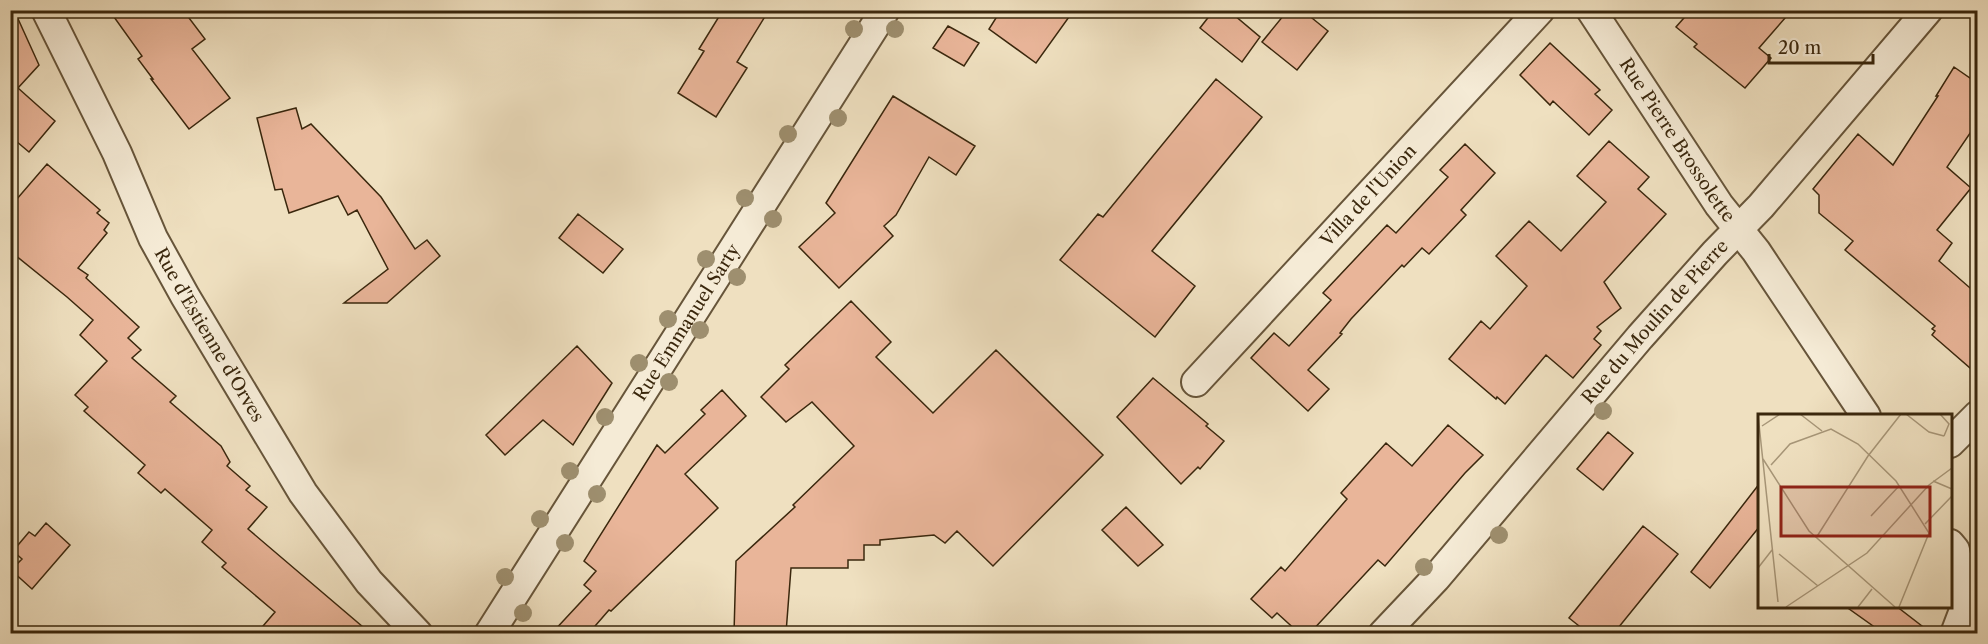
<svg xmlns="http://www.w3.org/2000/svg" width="1988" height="644" font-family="'Libre Caslon Text',serif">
  <rect width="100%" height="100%" fill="#efe0c0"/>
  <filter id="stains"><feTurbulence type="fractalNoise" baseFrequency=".00333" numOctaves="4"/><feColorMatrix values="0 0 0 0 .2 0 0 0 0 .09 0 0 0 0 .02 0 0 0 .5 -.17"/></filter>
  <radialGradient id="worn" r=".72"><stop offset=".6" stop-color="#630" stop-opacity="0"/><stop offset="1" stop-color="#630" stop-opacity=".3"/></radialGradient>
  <!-- building -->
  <path fill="#e9b599" stroke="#3a270d" stroke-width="1.5" d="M10,10h4l25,55 -21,23 37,33 -26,31 -19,-16z
    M109,10h74l22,29 -13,10 38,49 -41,31 -38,-50h2l-15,-20 4,-3z
    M723,10h46l-32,52 10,6 -31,49 -38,-24 26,-42 -5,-2z
    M1001,10h73l-38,53 -47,-34z
    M1214,10h14l32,27 -18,25 -42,-34z
    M1288,10h14l26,21 -31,39 -35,-28z
    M1691,10h101l-33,38 12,10 -26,30 -51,-41 3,-3 -21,-17z
    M948,26l31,17 -15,23 -31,-18z
    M1550,43l50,47 -5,4 17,16 -23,25 -36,-34 -3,4 -30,-30z
    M1954,67l23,16v40l-30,44 24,21 -34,42 15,13 -13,18 38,33v80l-45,-39 3,-4 -3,-2 3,-3 -90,-76 8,-9 -34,-28v-18l-6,-6 45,-55 35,31 45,-69h-2z
    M1216,79l46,38 -110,134 43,35 -40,51 -95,-77 38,-46 5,3z
    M893,96l82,50 -19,29 -27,-18 -33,58 -12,11 9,10 -54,52 -40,-41 36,-34 -9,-10z
    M296,108l6,21 9,-5 70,73 34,52 12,-9 13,16 -53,47h-43l44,-34 -31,-59 -9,5 -10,-19 -49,17 -7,-24 -7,1 -18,-72z
    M1609,141l40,36 -11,12 28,25 -62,68 17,26 -24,19 4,4 -7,8 7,6 -28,33 -27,-23 -41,49 -8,-7 -1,2 -47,-40 32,-38 9,8 37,-43 -31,-30 33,-35 32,30 45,-49 -29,-26z
    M1465,144l30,29 -34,37 5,5 -37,39 -7,-6 -18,19 -2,-2 -51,54 -11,14 2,1 -34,36 21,19 -21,22 -57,-53 23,-25 15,13 42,-46 -8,-7 64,-68 9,8 52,-56 -8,-7z
    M47,164l53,46 -3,3 12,10 -5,7 3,3 -29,35 10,7 -2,3 53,49 -11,11 13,12 -9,8 44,38 -6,6 51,44 9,16 -3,4 23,20 -4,4 21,17 -19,22 122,104h-113l18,-21 -53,-45 4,-4 -24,-21 10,-12 -47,-41 -4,4 -23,-20 7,-8 -61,-54 4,-4 -13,-12 32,-34 -27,-26 13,-15 -26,-23 -57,-46v-44z
    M578,214l45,35 -20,24 -44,-35z
    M851,301l40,41 -15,15 57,56 63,-63 107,105 -110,111 -36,-35 -12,12 -11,-8 -54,5v5h-16v15h-16v8h-57l-5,65h-52l2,-72 59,-54 -2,-2 61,-59 -42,-44 -26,20 -25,-25 28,-28 -4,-4z
    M577,346l35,37 -39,62 -30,-25 -38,35 -19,-20z
    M1153,378l55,46 -2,2 18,15 -24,28 -2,-2 -17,17 -64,-67z
    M722,390l24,26 -61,58 33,34 -107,103 -2,-1 -20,23h-37l39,-42 -7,-6 12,-14 -12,-10 73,-116 8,8 40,-39 -4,-4z
    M1448,425l35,30 -18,18 -80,93 -7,-6 -68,73h-11l-22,-20 -5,5 -21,-19 30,-32 4,4 62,-72 -6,-6 45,-50 26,23z
    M1608,432l25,21 -30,37 -26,-21z
    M1760,483v43l-50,62 -19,-16z
    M1126,507l37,38 -25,21 -36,-36z
    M46,523l24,22 -38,44 -21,-19 11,-11 -9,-8 16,-19 6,4z
    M1643,526l35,28 -64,79h-26l-19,-15z
    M1845,606h51l35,27h-48z"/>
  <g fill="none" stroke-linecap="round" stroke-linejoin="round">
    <defs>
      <g id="minor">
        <path id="s1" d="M46,10l71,143 36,85 32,58 118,197 66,89 49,52"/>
        <path id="s2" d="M1591,10l128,195 37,46 110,165"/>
        <path id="s3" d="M1196,382l344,-372"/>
        <path d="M1950,443l28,-28"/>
        <path d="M1950,544l5,6 11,55 -11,29"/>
        <path id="s4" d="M489,634l396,-624"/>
        <path id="s5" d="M1383,634l53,-56 204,-241 75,-84 46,-47 167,-196"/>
      </g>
    </defs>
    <!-- minor casing -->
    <use href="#minor" stroke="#67553a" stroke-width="32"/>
    <!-- minor -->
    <use href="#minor" stroke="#f5ebd6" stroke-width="28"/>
  </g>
  <!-- trees -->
  <g fill="#9e8f6f">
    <circle cx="854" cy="29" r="9"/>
    <circle cx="895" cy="29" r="9"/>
    <circle cx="838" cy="118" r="9"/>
    <circle cx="788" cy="134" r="9"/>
    <circle cx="745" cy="198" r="9"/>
    <circle cx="773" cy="219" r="9"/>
    <circle cx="706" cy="259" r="9"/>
    <circle cx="737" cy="277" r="9"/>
    <circle cx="668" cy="319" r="9"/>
    <circle cx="700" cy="330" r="9"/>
    <circle cx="639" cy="363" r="9"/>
    <circle cx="669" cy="382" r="9"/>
    <circle cx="1603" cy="411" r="9"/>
    <circle cx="605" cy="417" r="9"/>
    <circle cx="570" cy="471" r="9"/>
    <circle cx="597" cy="494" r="9"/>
    <circle cx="540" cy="519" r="9"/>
    <circle cx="1499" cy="535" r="9"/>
    <circle cx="565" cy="543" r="9"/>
    <circle cx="1424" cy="567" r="9"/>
    <circle cx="505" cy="577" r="9"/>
    <circle cx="523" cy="613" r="9"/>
  </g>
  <g text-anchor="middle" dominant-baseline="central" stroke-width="4.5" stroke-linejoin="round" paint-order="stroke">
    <!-- street labels -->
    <g font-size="18" fill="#3a270d" stroke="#f5ebd6">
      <text stroke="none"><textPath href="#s2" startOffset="156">Rue Pierre Brossolette</textPath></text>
      <text stroke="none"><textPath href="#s3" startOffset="254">Villa de l'Union</textPath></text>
      <text stroke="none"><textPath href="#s4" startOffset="369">Rue Emmanuel Sarty</textPath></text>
      <text stroke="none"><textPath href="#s5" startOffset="414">Rue du Moulin de Pierre</textPath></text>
      <text stroke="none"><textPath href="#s1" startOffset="364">Rue d'Estienne d'Orves</textPath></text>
    </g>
  </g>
  <!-- overview -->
  <g transform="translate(1758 414)">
    <rect width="194" height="194" fill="#efe0c0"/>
    <path fill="none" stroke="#a79678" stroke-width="1.5" d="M42,0l22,17M148,0l23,18 15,4M182,0l9,10 -5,12M0,1l20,187M4,12l18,-12M5,45l46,72 86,76M13,51l19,-21 41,-15 27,15 38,37 33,52 -30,74M175,67l19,8M113,102l28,-30M167,110l27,-28M58,124l52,-82 33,-42M21,140l39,32M0,154l14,-18M28,193l81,-54 62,-68 23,-17M100,193l14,-18"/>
    <path fill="#8f2418" fill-opacity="0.15" stroke="#8f2418" stroke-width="3" d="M23,73h149v49h-149z"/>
    <rect width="194" height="194" fill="none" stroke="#3a270d" stroke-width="3"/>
  </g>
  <!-- margin -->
  <rect width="1988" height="644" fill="none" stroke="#efe0c0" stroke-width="36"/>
  <rect x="12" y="12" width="1964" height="620" fill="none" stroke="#3a270d" stroke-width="3"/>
  <rect x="18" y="18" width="1952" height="608" fill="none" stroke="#3a270d" stroke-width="1.5"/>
  <!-- scale -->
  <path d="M1769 54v9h104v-9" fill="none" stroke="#3a270d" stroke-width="3"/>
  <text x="1778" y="54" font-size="18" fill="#3a270d" stroke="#f5ebd6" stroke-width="4.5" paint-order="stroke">20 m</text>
  <rect width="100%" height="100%" filter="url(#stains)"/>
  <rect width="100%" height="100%" fill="url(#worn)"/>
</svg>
